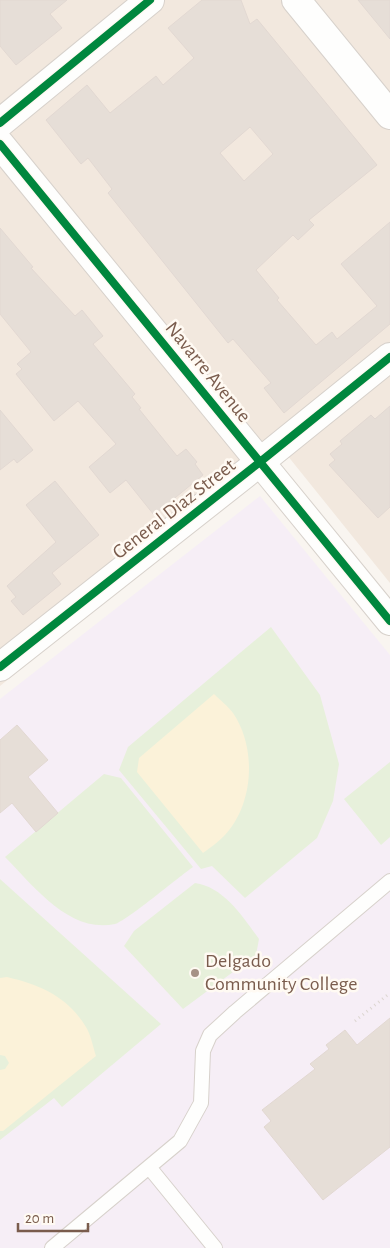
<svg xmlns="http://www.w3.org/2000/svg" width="390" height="1248" font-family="'Alegreya Sans',sans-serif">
  <rect width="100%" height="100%" fill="#f9f5f0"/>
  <!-- residential -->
  <path fill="#f2e8de" d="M0,0h390v583l-103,-128 -287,231z"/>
  <!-- education -->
  <path fill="#f6eef6" d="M260,496l130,159v593h-390v-549z"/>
  <!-- green -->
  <path fill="#e7f0db" d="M271,627l49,68 19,69 -6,37 -16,37 -72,60 -33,-32 -11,3 -82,-99 9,-23z
    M390,762v75l-9,8 -37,-46z
    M104,774l17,4 72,89c-13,9 -68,55 -78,57 -46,10 -82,-39 -110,-67z
    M0,879l161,145 -99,83 -8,-9 -54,42z
    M195,883c29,4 48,34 64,56l-3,16 -73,54 -59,-63 10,-15z"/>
  <!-- sand -->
  <path fill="#fbf2d9" d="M214,694c6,6 14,12 19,19 24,35 21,92 -9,123 -6,6 -14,12 -21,17l-66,-81 2,-14z
    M7,977c33,8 60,19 79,50 5,8 7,20 10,29l-93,75h-3v-61l5,-1 4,-6 -4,-7 -5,-1v-77z"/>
  <!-- building -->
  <path fill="#e6ded7" stroke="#e2d8d2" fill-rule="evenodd" d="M0,0h67l-17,14 12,14 -46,37 -16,-19z
    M202,0h39l9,24 7,-5 120,146 -68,55 5,5 -16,15 -5,-5 -37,35 23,28 -2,2 39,45 16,-13 5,7 40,-33 -36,-42 49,-42v102l-106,89 -20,-25 7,-5 -38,-44 -5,4 -120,-150 4,-4 -24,-31 -7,6 -35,-44 41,-35 23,28 46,-37 7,9 31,-27 -26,-30zM250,127l23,27 -29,27 -24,-28z
    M358,0h32v39z
    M0,228l33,39 -2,1 44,48 7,-6 21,26 -10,8 42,50 -3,3 9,11 -2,1 38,47 9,-7 11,13 -2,2 8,11 -49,40 -28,-35 -16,13 -21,-26 27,-23 -38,-43 -24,20 -38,-47 6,-5 -5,-5 14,-12 -31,-38z
    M390,406v101l-12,11 -49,-53 6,-5 -5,-6 12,-10 -2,-3 31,-26 4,4z
    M0,410l33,40 -16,13 -3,-4 -14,11z
    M55,481l44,54 -47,38 9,11 -38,31 -12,-14 5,-4 -9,-11 49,-44 -30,-37z
    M17,725l31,35 -20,17 30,36 -22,19 -24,-29 -12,10v-73z
    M390,1018v129l-67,53 -59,-73 7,-6 -9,-11 53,-41 -5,-5 19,-15 -3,-4 19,-15 12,15z"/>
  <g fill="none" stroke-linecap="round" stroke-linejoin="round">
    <defs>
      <path id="lane" d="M149,1167l66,81
        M52,1248l128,-107 21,-38 2,-52 7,-16 25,-23 155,-131"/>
      <path id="street" d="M296,0l94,115
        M0,123l150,-123
        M0,144l390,477
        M0,667l260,-205 130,-105"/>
    </defs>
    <!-- lane casing -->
    <use href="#lane" stroke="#d7d1cb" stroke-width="16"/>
    <!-- street casing -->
    <use href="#street" stroke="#d7d1cb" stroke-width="30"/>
    <!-- path -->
    <path stroke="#dcd5d0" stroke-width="3" stroke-dasharray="1 4" stroke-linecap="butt" d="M355,1021l35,-28"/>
    <!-- lane -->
    <use href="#lane" stroke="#fefefd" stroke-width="14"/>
    <!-- street -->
    <use href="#street" stroke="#fefefd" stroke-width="28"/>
    <defs>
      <path id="cycleway" d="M0,123l150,-123
        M0,144l390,477
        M0,667l260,-205 130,-105"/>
    </defs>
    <!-- cycleway casing -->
    <use href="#cycleway" stroke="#fffaf3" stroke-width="11"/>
    <!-- cycleway -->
    <use href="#cycleway" stroke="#00873e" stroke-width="8"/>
  </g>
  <!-- markers -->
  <circle fill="#a69286" stroke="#fffaf3" stroke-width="2" cx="195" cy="973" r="5"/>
  <g text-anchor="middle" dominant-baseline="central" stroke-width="5" stroke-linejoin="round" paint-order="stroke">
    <!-- street labels -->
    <g font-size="20" fill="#7a5c4d" stroke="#fffaf3">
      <text transform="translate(208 372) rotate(51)">Navarre Avenue</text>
      <text transform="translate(174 509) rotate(-38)">General Diaz Street</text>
    </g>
    <!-- poi labels -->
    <g font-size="20" fill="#7a5c4d" stroke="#fffaf3" text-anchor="start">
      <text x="205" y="961">Delgado<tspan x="205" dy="23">Community College</tspan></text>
    </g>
  </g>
  <!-- scale -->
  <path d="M18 1223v8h70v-8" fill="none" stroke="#7a5c4d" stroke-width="2.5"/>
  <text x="25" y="1223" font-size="15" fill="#7a5c4d" stroke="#fffaf3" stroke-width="4" paint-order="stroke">20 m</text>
</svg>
